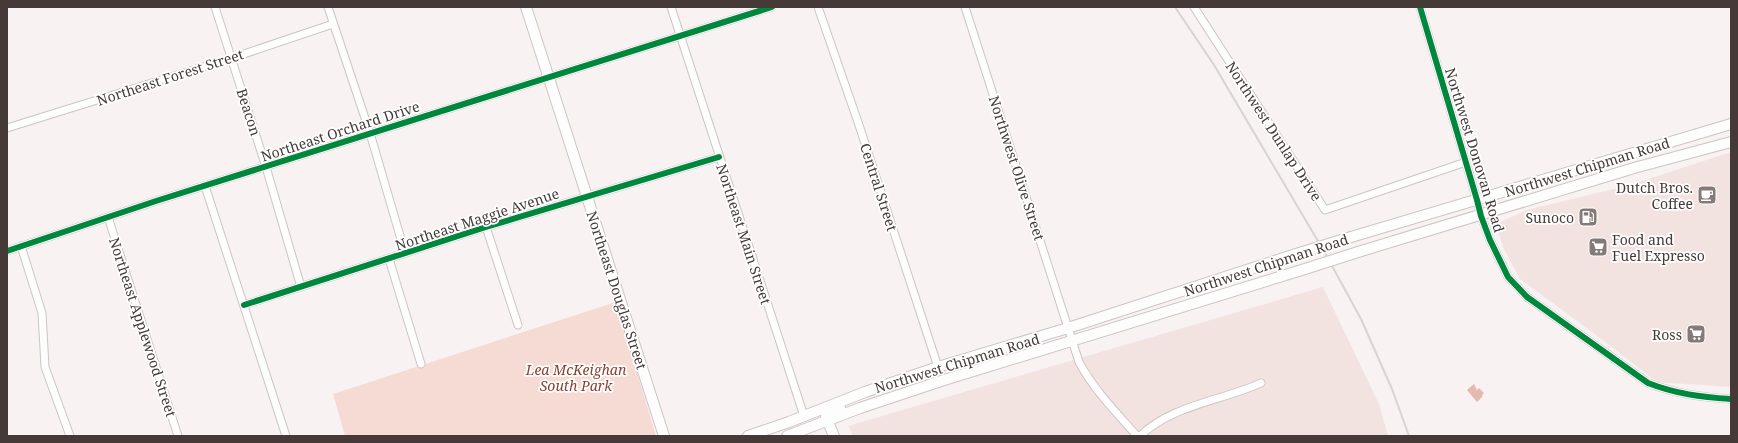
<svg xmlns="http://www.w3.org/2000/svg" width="1738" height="443" font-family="'Noto Serif',serif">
  <rect width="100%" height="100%" fill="#f8f2f2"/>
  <!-- built -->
  <path fill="#f2e3e1" d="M1731,152v235l-74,-5 -66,-51 -71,-52 -17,-32 -7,-23 31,-14 103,-25z
    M1323,287l56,117 9,32h-535l-5,-10z"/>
  <!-- green -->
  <path fill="#f6dbd5" d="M616,302l40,134h-311l-12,-42z"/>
  <!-- water -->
  <path fill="#e3b9b0" d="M1474,384l3,6 2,-2 5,5 -2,2 1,1 -6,6 -10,-12z"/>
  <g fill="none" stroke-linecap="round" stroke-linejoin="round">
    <defs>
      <path id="street" d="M215,7l51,160 35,120
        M328,7l42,126 35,120
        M671,7l133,409
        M818,7l41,118 79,242
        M965,7l114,355c15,28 37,50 58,74
        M1194,7l131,203 141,-48
        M1420,7l57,193 4,16 9,24 18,37 19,20 121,86c28,11 53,14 83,16
        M7,128l225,-70 101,-34
        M205,186l81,250
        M108,217l70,219
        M486,227l32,98
        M21,246l21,67 3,54 25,69
        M7,251l149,-50 616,-194
        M389,259l32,105
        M244,305l242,-78 233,-70
        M1140,436c32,-31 81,-35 121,-53"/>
      <path id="secondary" d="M526,7l138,429
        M1351,237l380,-113
        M1358,252l276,-84 97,-26
        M748,436l41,-14 76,-30 73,-25 130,-39 228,-74
        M787,436l73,-28 81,-27 364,-112
        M834,436l-8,-19 1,-3 13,-6"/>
    </defs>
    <!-- street casing -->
    <use href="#street" stroke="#cdc5c4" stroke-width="9"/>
    <!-- secondary casing -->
    <use href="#secondary" stroke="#cdc5c4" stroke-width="12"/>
    <!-- street -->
    <use href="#street" stroke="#fefdfd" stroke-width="7"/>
    <!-- secondary -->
    <use href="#secondary" stroke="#fefdfd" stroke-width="10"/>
    <!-- rail -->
    <path stroke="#d6d4d4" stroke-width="2" d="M1175,7l39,58 111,188 36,66 31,70 17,47"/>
    <defs>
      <path id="secondary-bridge" d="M1296,254l55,-17
        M1305,269l53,-17"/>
    </defs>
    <!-- secondary-bridge casing -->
    <use href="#secondary-bridge" stroke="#cdc5c4" stroke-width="12" stroke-linecap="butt"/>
    <!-- secondary-bridge -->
    <use href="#secondary-bridge" stroke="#fefdfd" stroke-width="10"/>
    <defs>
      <path id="cycleway" d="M1420,7l57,193 4,16 9,24 18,37 19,20 121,86c28,11 53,14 83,16
        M7,251l149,-50 616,-194
        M244,305l242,-78 233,-70"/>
    </defs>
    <!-- cycleway casing -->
    <use href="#cycleway" stroke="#fff" stroke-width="8"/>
    <!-- cycleway -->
    <use href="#cycleway" stroke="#00873e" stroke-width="6"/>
  </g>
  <!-- icons -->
  <defs>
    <symbol id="cafe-square" viewBox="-11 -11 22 22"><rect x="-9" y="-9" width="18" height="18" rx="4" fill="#847a78" stroke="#fff"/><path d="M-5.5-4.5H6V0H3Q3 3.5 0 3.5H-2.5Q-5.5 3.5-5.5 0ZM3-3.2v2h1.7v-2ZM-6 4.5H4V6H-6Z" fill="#fff"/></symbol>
    <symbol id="fuel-square" viewBox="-11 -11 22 22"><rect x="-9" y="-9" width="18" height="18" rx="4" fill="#847a78" stroke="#fff"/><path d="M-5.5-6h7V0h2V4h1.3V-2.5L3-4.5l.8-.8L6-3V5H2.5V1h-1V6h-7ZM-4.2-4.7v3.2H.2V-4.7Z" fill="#fff"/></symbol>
    <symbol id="supermarket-square" viewBox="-11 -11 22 22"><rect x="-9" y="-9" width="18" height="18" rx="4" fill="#847a78" stroke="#fff"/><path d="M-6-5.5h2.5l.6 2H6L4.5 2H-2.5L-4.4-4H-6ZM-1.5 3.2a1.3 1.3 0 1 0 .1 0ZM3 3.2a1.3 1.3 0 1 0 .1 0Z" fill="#fff"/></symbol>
  </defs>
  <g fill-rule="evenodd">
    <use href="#cafe-square" x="1696" y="184" width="22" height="22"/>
    <use href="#fuel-square" x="1577" y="206" width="22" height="22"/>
    <use href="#supermarket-square" x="1587" y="236" width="22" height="22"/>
    <use href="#supermarket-square" x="1685" y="323" width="22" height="22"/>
  </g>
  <g text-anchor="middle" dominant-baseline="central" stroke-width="3.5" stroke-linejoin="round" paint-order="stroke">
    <!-- street labels -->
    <g font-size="14" fill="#453a37" stroke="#fff">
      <text transform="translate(170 77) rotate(-18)">Northeast Forest Street</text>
      <text transform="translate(249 112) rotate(72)">Beacon</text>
      <text transform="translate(340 131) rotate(-18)">Northeast Orchard Drive</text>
      <text transform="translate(1274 131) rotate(57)">Northwest Dunlap Drive</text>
      <text transform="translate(1475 150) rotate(73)">Northwest Donovan Road</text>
      <text transform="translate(1587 167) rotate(-17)">Northwest Chipman Road</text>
      <text transform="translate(1017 168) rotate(72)">Northwest Olive Street</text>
      <text transform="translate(879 187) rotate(72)">Central Street</text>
      <text transform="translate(477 219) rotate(-18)">Northeast Maggie Avenue</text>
      <text transform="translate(744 234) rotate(72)">Northeast Main Street</text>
      <text transform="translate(1266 265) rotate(-18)">Northwest Chipman Road</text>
      <text transform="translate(617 290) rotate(72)">Northeast Douglas Street</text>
      <text transform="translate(143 327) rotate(72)">Northeast Applewood Street</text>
      <text transform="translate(957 363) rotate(-17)">Northwest Chipman Road</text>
    </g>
    <!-- poi labels -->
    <g font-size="14" fill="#453a37" stroke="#fff" text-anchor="end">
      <text x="1693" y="187">Dutch Bros.<tspan x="1693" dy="16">Coffee</tspan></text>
      <text x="1574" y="217">Sunoco</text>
      <text x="1612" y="239" text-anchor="start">Food and<tspan x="1612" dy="16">Fuel Expresso</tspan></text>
      <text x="1682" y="334">Ross</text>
    </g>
    <!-- park labels -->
    <g font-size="14" font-style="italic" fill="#863f30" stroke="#fff">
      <text x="576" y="369">Lea McKeighan<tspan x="576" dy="16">South Park</tspan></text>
    </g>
  </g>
  <!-- border -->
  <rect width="1738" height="443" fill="none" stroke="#453a37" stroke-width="16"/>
</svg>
